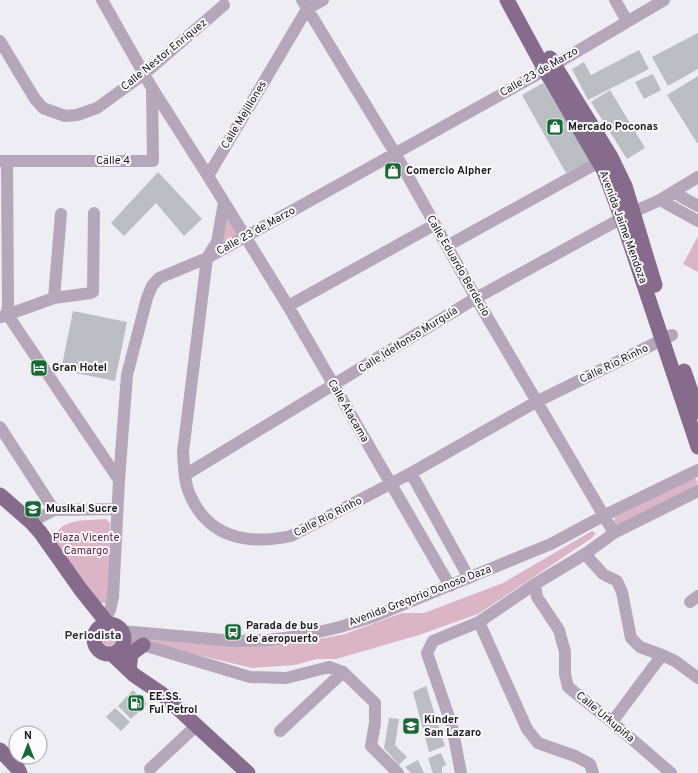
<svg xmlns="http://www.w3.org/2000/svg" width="698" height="773" font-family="Overpass,sans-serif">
  <rect width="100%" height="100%" fill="#ededf3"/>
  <!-- green -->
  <path fill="#dbb4c6" d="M225,213l13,21 -2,4 -14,5z
    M698,236v36l-15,-8z
    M693,477l4,3 1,8 -77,37h-5l-2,-4 1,-4z
    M106,519l4,4 -2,75 -3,5h-6l-44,-61c0,-25 32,-21 51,-23z
    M592,531l4,2 -4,5 -114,76 -59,21 -83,24h-19l-22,6 -43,3 -113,-27 3,-5 125,9 42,-4 36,-7 57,-21h22l79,-30z
    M102 639a7 7 0 1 1 14 0a7 7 0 1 1-14 0Z"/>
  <!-- building -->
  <path fill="#babdc2" d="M698,33v36l-30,17 -16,-29z
    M639,50l10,19 -61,31 -16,-31 12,-7 7,13z
    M653,74l8,16 -17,9 -9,-17z
    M698,76v67h-1l-30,-48z
    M543,83l48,77 -25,13 -44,-78z
    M610,90l35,58 -18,11 -36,-57z
    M158,172l44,47 -18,17 -28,-33 -32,33 -13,-13z
    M73,311l54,11 -12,59 -54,-11z
    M426,686l19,60 -16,6 -16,-60z
    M133,690l14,14 -16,15 -13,-13z
    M115,708l15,14 -9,9 -15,-14z
    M389,718l10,1 -4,26 12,12 -8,8 -15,-17z
    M441,753l5,12 -4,2v6h-9l-5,-15z
    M418,760l6,13h-13l-6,-6z"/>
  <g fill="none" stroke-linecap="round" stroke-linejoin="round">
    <!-- minor -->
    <path stroke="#b6a6ba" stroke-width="12" d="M102,0l50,88 56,88 80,130 162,280
      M302,0l93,153 81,145 138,235
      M615,0l12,21
      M0,41l35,58 8,9 22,8 12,-1 20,-7 47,-34 80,-69
      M0,161h153l-1,-73
      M208,176l99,-167 16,-9
      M673,192l25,14
      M660,200l38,21
      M224,202l-7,40 -10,16 -24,194c1,14 1,30 7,43 19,44 59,50 101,41l120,-63 125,-71 136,-67
      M447,246l152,-84
      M54,298l7,-84
      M288,306l146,-81
      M7,314l112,166
      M7,314l1,-10 -1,-143
      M1,317l53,-19 37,-5 2,-1 1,-79
      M0,427l54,83
      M411,473l58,105
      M185,475l291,-177 157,-86 27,-12 38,-23
      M31,522l23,-12 63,-1
      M585,554l18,20 14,7 5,11 9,46 9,9 22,8 13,6 23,17
      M535,584l2,13 22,33 6,22v22l3,13 44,35 59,51
      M690,602l8,-6
      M479,622l48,107 11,14 37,13 15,8 3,9
      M100,628l10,-18 3,-13 6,-117 8,-105 20,-77 5,-12 7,-8 48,-20 38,-21 309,-172 110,-65
      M122,631l112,10 34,-1 33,-4 39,-9 35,-11 176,-72 52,-28 95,-46
      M124,641l19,4 107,32 36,1 43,-11 14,5 32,31v20l-4,23 27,27
      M612,722l50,-67
      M280,731l63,-59
      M150,769l46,-43
      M461,773l-9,-47 -25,-73 6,-12 46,-19 56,-38 50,-30 29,-21 84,-42"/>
    <!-- major -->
    <path stroke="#876b8d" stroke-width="15" d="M507,0l38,70 59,101 18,48 76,228
      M550,58l61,99 14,29 30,99
      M684,371l14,41
      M0,495l31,27 9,10 41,58 28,35
      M94 639a15 15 0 1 1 30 0a15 15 0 1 1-30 0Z
      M112,654l22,21 28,19 86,79
      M129,670l2,-16 12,-9
      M0,750l18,19 2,4"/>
  </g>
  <!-- icons -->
  <defs>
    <symbol id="shop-square" viewBox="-11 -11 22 22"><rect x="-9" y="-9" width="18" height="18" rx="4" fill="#196736" stroke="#fbfafe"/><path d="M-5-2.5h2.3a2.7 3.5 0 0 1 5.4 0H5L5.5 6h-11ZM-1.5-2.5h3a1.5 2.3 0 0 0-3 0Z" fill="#fff"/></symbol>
    <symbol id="hotel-square" viewBox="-11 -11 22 22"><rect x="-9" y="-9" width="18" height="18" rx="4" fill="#196736" stroke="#fbfafe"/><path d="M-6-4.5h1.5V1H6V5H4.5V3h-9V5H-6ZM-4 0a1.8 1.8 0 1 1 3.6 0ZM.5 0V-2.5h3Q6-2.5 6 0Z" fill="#fff"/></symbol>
    <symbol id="school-square" viewBox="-11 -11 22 22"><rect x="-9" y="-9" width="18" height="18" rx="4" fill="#196736" stroke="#fbfafe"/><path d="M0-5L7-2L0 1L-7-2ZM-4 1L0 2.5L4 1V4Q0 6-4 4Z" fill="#fff"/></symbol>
    <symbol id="bus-square" viewBox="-11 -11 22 22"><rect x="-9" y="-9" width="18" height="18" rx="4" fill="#196736" stroke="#fbfafe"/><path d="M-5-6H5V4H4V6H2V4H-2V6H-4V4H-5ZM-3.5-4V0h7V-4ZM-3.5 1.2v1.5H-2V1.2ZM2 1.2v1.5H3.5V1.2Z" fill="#fff"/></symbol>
    <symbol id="fuel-square" viewBox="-11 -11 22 22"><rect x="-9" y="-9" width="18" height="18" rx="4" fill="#196736" stroke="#fbfafe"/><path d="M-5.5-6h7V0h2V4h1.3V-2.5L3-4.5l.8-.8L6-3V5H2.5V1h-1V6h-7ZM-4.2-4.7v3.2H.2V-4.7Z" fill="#fff"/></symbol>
  </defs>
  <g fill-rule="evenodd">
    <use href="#shop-square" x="545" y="117" width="20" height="20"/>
    <use href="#shop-square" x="383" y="161" width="20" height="20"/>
    <use href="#hotel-square" x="29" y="358" width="20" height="20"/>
    <use href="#school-square" x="23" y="499" width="20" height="20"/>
    <use href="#bus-square" x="223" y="622" width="20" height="20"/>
    <use href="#fuel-square" x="126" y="693" width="20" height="20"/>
    <use href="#school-square" x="401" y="716" width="20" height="20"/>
  </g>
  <g text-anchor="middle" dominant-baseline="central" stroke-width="4" stroke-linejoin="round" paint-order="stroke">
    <!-- street labels -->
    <g font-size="11" fill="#1c1b1e" stroke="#fbfafe">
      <text transform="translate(164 55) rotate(-39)">Calle Nestor Enriquez</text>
      <text transform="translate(539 72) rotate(-30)">Calle 23 de Marzo</text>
      <text transform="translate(244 115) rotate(-59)">Calle Mejillones</text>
      <text x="113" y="161">Calle 4</text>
      <text transform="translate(623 227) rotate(70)">Avenida Jaime Mendoza</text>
      <text transform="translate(256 231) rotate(-29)">Calle 23 de Marzo</text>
      <text transform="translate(458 266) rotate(60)">Calle Eduardo Berdecio</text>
      <text transform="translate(408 340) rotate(-32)">Calle Idelfonso Murguía</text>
      <text transform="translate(614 364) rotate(-26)">Calle Rio Rinho</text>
      <text transform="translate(348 411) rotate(60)">Calle Atacama</text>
      <text transform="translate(328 517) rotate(-27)">Calle Rio Rinho</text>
      <text transform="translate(420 596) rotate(-21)">Avenida Gregorio Donoso Daza</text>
      <text transform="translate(605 717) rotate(40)">Calle Urkupiña</text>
    </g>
    <!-- poi labels -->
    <g font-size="11" font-weight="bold" fill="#1c1b1e" stroke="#fbfafe" text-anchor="start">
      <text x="568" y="127">Mercado Poconas</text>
      <text x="406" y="171">Comercio Alpher</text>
      <text x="52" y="368">Gran Hotel</text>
      <text x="46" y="509">Musikal Sucre</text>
      <text x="246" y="626">Parada de bus<tspan x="246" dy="13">de aeropuerto</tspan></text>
      <text x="149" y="697">EE.SS.<tspan x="149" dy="13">Ful Petrol</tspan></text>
      <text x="424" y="720">Kinder<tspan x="424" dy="13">San Lazaro</tspan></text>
    </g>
    <!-- park labels -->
    <g font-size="11" fill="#632347" stroke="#fbfafe">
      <text x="86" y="538">Plaza Vicente<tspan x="86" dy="13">Camargo</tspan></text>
    </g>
    <!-- neighbourhood labels -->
    <g font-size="12" font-weight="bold" fill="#2f2e33" stroke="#fbfafe">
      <text x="93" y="636">Periodista</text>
    </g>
  </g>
  <!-- north arrow -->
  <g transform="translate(28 745)"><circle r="19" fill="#fbfafe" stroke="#a2a1a4"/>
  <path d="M0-3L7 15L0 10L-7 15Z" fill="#196736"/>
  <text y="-6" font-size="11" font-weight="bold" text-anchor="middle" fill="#1c1b1e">N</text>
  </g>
</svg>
